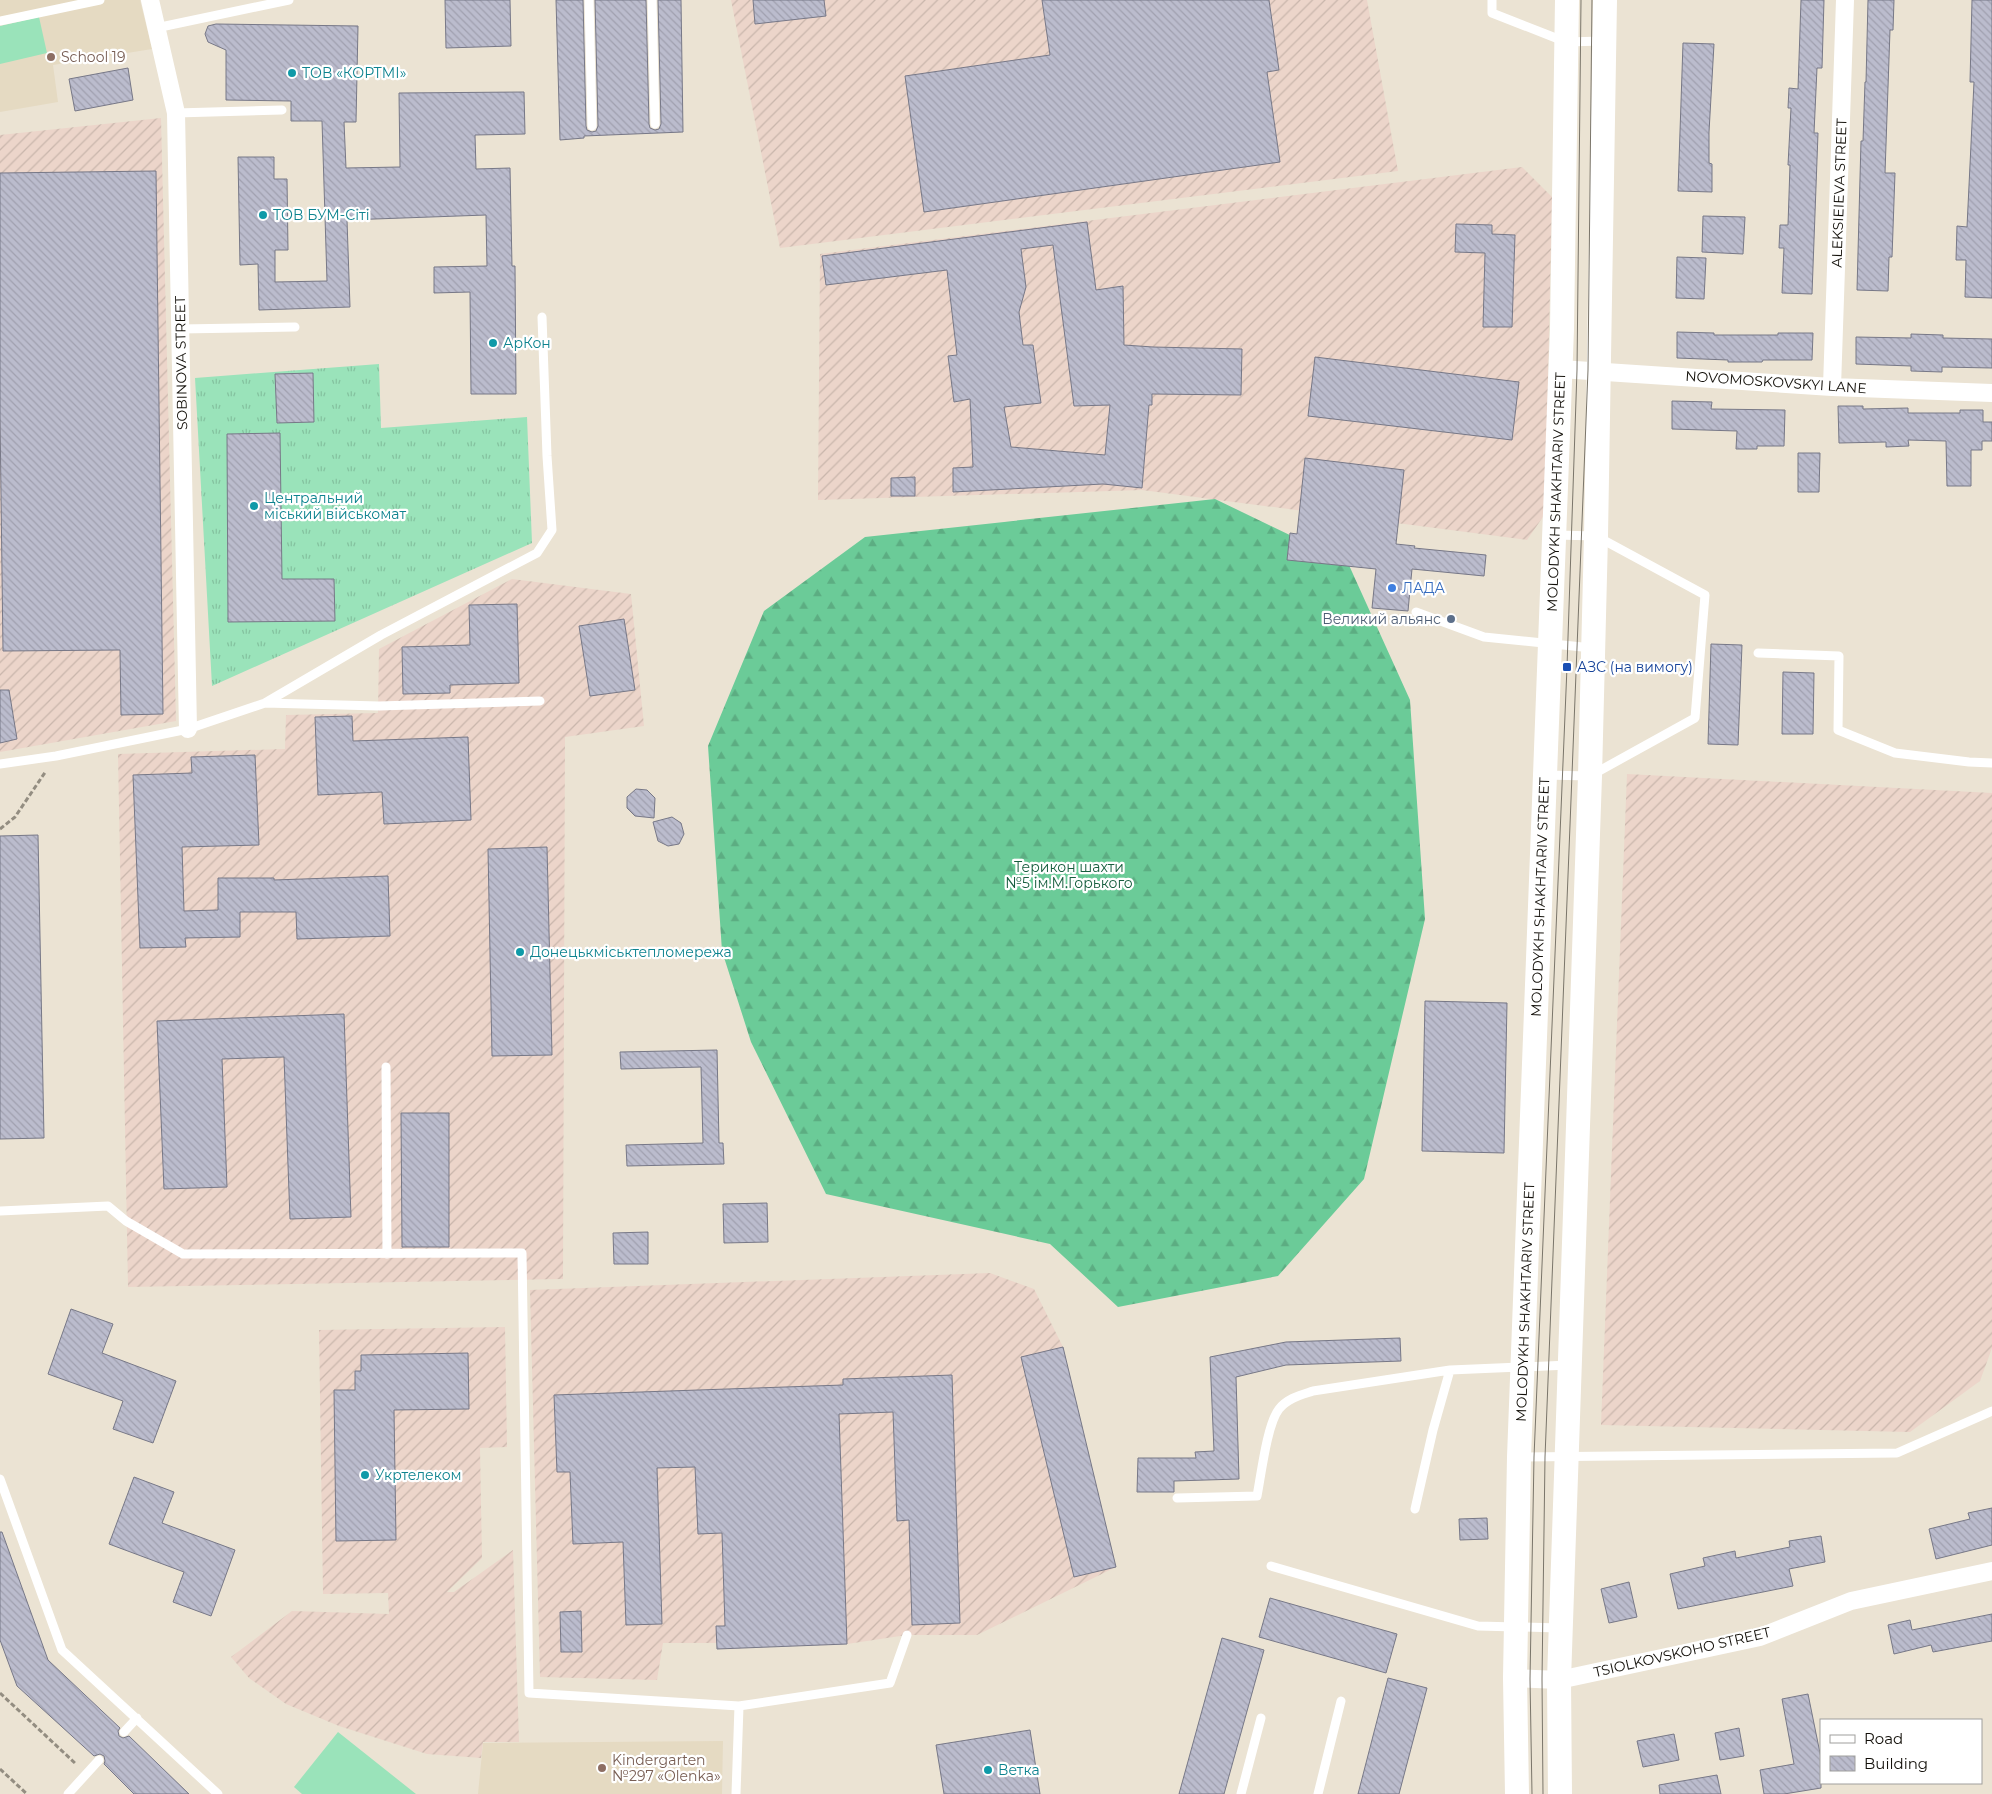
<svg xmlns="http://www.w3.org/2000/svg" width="1992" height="1794" font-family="Montserrat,sans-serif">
  <defs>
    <pattern id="industrial-furrows" width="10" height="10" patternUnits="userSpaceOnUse" patternTransform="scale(1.25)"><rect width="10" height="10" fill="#ecd5ca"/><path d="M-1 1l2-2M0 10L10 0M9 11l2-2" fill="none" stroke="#c9b6ac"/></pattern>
    <pattern id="grass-tufts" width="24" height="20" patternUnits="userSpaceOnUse" patternTransform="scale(1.25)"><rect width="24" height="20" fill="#9ae3ba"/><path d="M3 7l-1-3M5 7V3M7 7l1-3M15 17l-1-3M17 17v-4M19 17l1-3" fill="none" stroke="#84c29f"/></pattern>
    <pattern id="forest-firs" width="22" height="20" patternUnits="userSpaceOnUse" patternTransform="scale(1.25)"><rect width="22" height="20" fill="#6bcb98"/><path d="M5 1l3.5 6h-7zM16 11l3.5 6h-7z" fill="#5cad82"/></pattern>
    <pattern id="building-back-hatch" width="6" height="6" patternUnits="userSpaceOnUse" patternTransform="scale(1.25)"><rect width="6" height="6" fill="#bbbccd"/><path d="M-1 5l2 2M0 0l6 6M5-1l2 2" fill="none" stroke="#a0a0af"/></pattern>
  </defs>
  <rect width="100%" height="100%" fill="#ebe3d3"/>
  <!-- built -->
  <path fill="#e5dac2" d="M0,0h140l12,49 -99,16 5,37 -58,10z
    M723,1741l-1,53h-244l5,-51z"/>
  <!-- industrial -->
  <path fill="url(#industrial-furrows)" d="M731,0h636l31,171 -618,77z
    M161,118l15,603 -176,31v-617z
    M1522,167l30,30 -7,317 -18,26 -385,-50 -324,10 2,-246z
    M512,579l119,15 13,132 -79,11 -2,542 -435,8 -10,-533 167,-5 1,-34 92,-2 1,-64z
    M1627,774l365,19v555l-12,33 -70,51 -309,-7z
    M990,1273l44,16 29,58 53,220 -139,68h-70l-60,9 -130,5v-6h-54l-6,37 -117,-3 -10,-387z
    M505,1327l2,120 -27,1 2,110 -35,34h7l59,-42 6,192h-36l-2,16 -54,-4 -88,-28 -53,-22 -37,-26 -18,-21 61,-46 97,3 -1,-21 -65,1 -4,-264z"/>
  <!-- grass -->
  <path fill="url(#grass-tufts)" d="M379,364l2,64 146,-11 5,126 -320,143 -17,-308z"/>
  <!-- forest -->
  <path fill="url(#forest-firs)" d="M1215,499l133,64 62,137 15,219 -61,260 -86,97 -160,31 -68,-63 -224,-50 -75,-152 -29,-91 -14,-205 56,-135 101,-74z"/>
  <!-- pitch -->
  <path fill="#9ae3ba" d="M39,17l8,36 -47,11v-38z
    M338,1732l78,62h-114l-8,-7z"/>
  <!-- building -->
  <path fill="url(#building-back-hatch)" stroke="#777887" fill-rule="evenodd" d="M445,0h65l1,46 -65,2z
    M556,0h27l3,126 1,4 5,2 4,-1 2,-5 -3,-126h51l3,124 1,4 5,2 4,-1 2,-5 -3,-124h23l2,132 -99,4v2l-24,2z
    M753,0h71l2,16 -71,8z
    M1042,0h227l10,70 -12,2 13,90 -356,50 -19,-136 145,-21z
    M1801,0h23l-2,68h-5l-3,65h4l-6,161 -30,-1 2,-45h-5l1,-23h8l2,-60h-2l3,-57h-3l1,-20 9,1z
    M1868,0h26l-1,30h-3l-5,143h10l-3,84h-3l-1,34 -31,-1 4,-149h2l2,-59h1z
    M1972,0h20v298l-27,-1 1,-37h-10l1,-34 10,1 7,-145h-4z
    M216,24l142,2 -2,96h-12l2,46 54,-1 -1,-74 125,-1 1,42 -50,1 1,34 34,-1 2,98h3l1,128h-45l-1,-102 -36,1v-26l53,-1 -1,-51 -139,5 3,87 -91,3 -1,-46 -18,1 -2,-108h36v22h13l1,71h-13v32l52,-1 -5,-160h-31v-20l-65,-1v-50l-18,-8 -3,-8 3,-8z
    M1683,43l31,1 -5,88v31l3,1v28l-34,-1z
    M128,68l5,32 -58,11 -6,-32z
    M156,171l7,543 -42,1 -1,-65 -117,1 -3,-235v-243z
    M1703,216l42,1 -2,37 -41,-2z
    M1087,222l9,68 27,-4 1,59 29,2 89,2 -1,46 -89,-1v11h-3l-7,83 -39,-4 -150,8v-24l20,-1 -3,-68 -16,3 -6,-46 9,-1 -10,-85 -121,15 -4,-29zM1053,245l21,161 36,-1 -5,50 -94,-8 -7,-40 37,-4 -8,-58h-10l-4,-33 7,-25 -5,-38z
    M1456,224l36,1v9l23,1 -3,92h-29l2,-74 -30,-1z
    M1677,257l29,1 -2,41 -28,-1z
    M1677,332l37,1v2h64v-2h35l-1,27h-49l-1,2h-34v-2l-51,-2z
    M1911,334l32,1v3l49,1v29l-50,-1v5l-31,-1v-5l-55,-2v-27l55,1z
    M1315,357l204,25 -7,58 -204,-24z
    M313,373l1,49 -37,1 -2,-49z
    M1672,401l40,1 -1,7 74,1 -1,36h-27v3h-21l1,-18 -65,-2z
    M1838,406h25v3l45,-1v5h52v-3h23v12h9v19h-10v9h-11v36h-24l-1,-45 -38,-1 1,6 -23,1v-5l-47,1z
    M280,433l2,146h52l1,42 -107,1 -1,-188z
    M1798,453h22l-1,39h-21z
    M1305,458l99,12 -8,74 19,2 -1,2 72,7 -2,21 -72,-7 -4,42 -36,-3 4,-39 -89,-9 3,-27 7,1z
    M915,477v19h-24v-18z
    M517,604l2,79 -69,2v8l-47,1 -1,-47 68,-2 -1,-40z
    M624,619l11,71 -45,6 -11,-70z
    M1711,644l31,1 -4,100 -30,-1z
    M1783,672l31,1 -1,61h-31z
    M0,690h9l8,49 -17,4z
    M352,716l1,25 115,-4 3,83 -87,4 -2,-32 -64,3 -3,-78z
    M255,755l4,90 -77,2 2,64 34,-1v-32h56v2l114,-4 2,60 -93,3 -1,-27h-56v25l-55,1 1,9 -46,1 -7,-173 59,-2 -1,-16z
    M636,789l11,1 8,8 -1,20 -19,-2 -8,-8v-11z
    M672,817l9,6 3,11 -5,10 -11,2 -10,-5 -5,-19z
    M38,835l6,303 -44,1v-303z
    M547,847l5,208 -60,1 -4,-207z
    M1425,1001l82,2 -3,150 -82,-2z
    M344,1014l7,203 -61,2 -6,-162 -62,2 5,128 -63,2 -7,-168z
    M717,1050l2,93h4l1,21 -97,2 -1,-21 77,-2 -2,-76 -80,2 -1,-17z
    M401,1113h48v134h-47z
    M767,1203l1,39 -44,1 -1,-39z
    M648,1232v32h-34l-1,-31z
    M71,1309l42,15 -11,29 74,28 -23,62 -40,-14 10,-28 -75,-27z
    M1400,1338l1,23 -115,4 -50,12 3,102 -65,2v11h-37l1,-34h58l-1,-6 19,-1 -4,-94 76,-15z
    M1063,1347l53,220 -42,10 -53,-220z
    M468,1353l1,56 -75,1 2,130 -60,1 -2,-151h21v-19h6v-16z
    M952,1375l8,248 -48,2 -3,-105 -12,1 -4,-109 -54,2 8,230 -130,5 -1,-23h9l-3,-93 -24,1 -3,-67 -38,1 5,156 -36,1 -3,-83 -50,2 -3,-72h-13l-3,-77 289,-10v-6z
    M134,1477l40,15 -12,31 73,27 -24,66 -38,-14 11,-30 -75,-28z
    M1992,1508v37l-56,14 -7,-30 41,-10 -2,-6z
    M1487,1518l1,21 -28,1 -1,-21z
    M0,1532h2l46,128 72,68 -2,3 1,5 4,2 6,-2 60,58h-55l-30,-30 1,-3 -1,-5 -4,-2 -6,2 -77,-70 -17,-46z
    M1821,1536l4,26 -36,7 4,17 -115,23 -8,-35 35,-8 -2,-8 32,-7 1,7 54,-11 -1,-6z
    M1629,1582l8,35 -28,6 -8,-34z
    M1270,1598l127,36 -11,39 -127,-36z
    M581,1611l1,41h-21l-1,-40z
    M1992,1614v27l-59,11 -2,-7 -37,9 -6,-29 22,-5 2,10z
    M1222,1638l42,12 -40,144h-45z
    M1388,1678l39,10 -28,106h-41z
    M1808,1694l13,64v30l-37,6h-20l-4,-24 34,-6 -12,-65z
    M1739,1728l5,28 -24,4 -5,-27z
    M1030,1730l10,64h-96l-8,-49z
    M1674,1734l5,26 -36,7 -6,-26z
    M1717,1775l4,19h-61l-1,-9z"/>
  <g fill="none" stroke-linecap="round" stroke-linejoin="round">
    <!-- path -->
    <path stroke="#938d81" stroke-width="3" stroke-dasharray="5 2.5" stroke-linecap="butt" d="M0,829l15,-12 31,-46
      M0,1693l76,71
      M0,1769l27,25"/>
    <!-- service -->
    <path stroke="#fff" stroke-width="9" d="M589,0l3,126
      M652,0l3,124
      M1492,0v13l74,29 37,-1
      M0,21l100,-21
      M156,28l133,-28
      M176,113l106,-3
      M180,329l115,-2
      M1416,612l68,25 108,11
      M1758,653l81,3 -1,74 57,23 74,9 23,1
      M265,703l116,-68 156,-82 15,-23 -5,-74 -5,-139
      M0,764l56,-8 132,-27 77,-26 114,3 161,-5
      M1545,775l45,1 105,-58 10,-123 -109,-59 -40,-1
      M386,1067l1,187
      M0,1211l108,-5 18,15 57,33 339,-1 7,440 210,13 151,-23 17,-48
      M1519,1457l378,-4 95,-42
      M0,1479l62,171 156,144
      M1177,1498l80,-2c4,-20 10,-72 22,-87 9,-11 22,-14 34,-18l137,-21
      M1415,1509l18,-79 17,-60 119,-5
      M1271,1566l207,60 82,2
      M124,1732l13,-14
      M68,1794l31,-34
      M736,1794l3,-88
      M1241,1794l20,-76
      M1318,1794l23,-93"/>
    <!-- minor -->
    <path stroke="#fff" stroke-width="18" d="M150,0l26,113 12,616
      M1560,369l272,18 160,6
      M1832,387l13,-387
      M1515,1678l44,2 201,-43 91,-36 141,-30"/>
    <!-- secondary -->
    <path stroke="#fff" stroke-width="24" d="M1517,1794l-2,-116 4,-221 43,-1128 5,-329
      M1560,1794l-1,-114 31,-904 6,-240 9,-536"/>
    <!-- tram -->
    <path stroke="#7a756a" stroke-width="1" d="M1532,1794l-2,-115 4,-222 33,-790 10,-297 4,-370
      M1543,1794l-1,-115 3,-222 43,-1087 4,-370"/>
  </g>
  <!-- markers -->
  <g fill="#8d6e63" stroke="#fff" stroke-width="2">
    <circle cx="51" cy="57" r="5"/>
    <circle cx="602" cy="1768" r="5"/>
  </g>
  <g fill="#0f9aa8" stroke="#fff" stroke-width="2">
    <circle cx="292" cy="73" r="5"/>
    <circle cx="263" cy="215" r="5"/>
    <circle cx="493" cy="343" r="5"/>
    <circle cx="254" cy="506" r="5"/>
    <circle cx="520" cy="952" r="5"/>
    <circle cx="365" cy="1475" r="5"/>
    <circle cx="988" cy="1770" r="5"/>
  </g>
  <circle fill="#3f7fe0" stroke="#fff" stroke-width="2" cx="1392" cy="588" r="5"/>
  <circle fill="#5c6f8a" stroke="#fff" stroke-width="2" cx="1451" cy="619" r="5"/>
  <rect fill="#1a4fb4" stroke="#fff" stroke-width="2" x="1562" y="662" width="10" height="10" rx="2.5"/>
  <g text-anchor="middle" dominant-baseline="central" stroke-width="4.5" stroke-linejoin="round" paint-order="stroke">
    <!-- education labels -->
    <g font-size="14" fill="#785e54" stroke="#fff" text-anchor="start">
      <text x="61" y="57">School 19</text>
      <text x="612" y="1760">Kindergarten<tspan x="612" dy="16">№297 «Olenka»</tspan></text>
    </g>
    <!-- culture labels -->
    <g font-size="14" fill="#0d838f" stroke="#fff" text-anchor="start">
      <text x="302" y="73">ТОВ «КОРТМІ»</text>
      <text x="273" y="215">ТОВ БУМ-Сіті</text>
      <text x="503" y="343">АрКон</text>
      <text x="264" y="498">Центральний<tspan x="264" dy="16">міський військомат</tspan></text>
      <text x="530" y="952">Донецькміськтепломережа</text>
      <text x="375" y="1475">Укртелеком</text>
      <text x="998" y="1770">Ветка</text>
    </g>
    <!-- street labels -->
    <g font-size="14" fill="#120f09" stroke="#fff">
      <text transform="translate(1839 193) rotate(-88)">ALEKSIEIEVA STREET</text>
      <text transform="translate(181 363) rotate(-91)">SOBINOVA STREET</text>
      <text transform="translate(1776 382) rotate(4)">NOVOMOSKOVSKYI LANE</text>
      <text transform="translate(1556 492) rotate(-88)">MOLODYKH SHAKHTARIV STREET</text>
      <text transform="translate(1540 897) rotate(-88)">MOLODYKH SHAKHTARIV STREET</text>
      <text transform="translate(1525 1302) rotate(-88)">MOLODYKH SHAKHTARIV STREET</text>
      <text transform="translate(1682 1652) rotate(-13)">TSIOLKOVSKOHO STREET</text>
    </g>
    <!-- shop labels -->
    <g font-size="14" fill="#366cbe" stroke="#fff" text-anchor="start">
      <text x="1402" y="588">ЛАДА</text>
    </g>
    <!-- service labels -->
    <g font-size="14" fill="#4e5e75" stroke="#fff" text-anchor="end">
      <text x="1441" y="619">Великий альянс</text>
    </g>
    <!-- transit labels -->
    <g font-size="14" fill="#164399" stroke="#fff" text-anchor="start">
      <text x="1577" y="667">АЗС (на вимогу)</text>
    </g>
    <!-- park labels -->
    <g font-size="14" fill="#165e3e" stroke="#fff">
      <text x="1069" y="867">Терикон шахти<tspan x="1069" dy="16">№5 ім.М.Горького</tspan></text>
    </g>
  </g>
  <!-- legend -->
  <rect x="1820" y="1719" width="162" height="65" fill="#ffffff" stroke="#a09f9d"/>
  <rect x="1830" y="1735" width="25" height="8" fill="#ffffff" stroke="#a09f9d"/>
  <text x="1864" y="1744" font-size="15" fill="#120f09">Road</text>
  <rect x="1830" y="1756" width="25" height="15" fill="url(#building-back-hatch)" stroke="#a09f9d"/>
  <text x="1864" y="1769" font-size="15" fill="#120f09">Building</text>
</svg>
